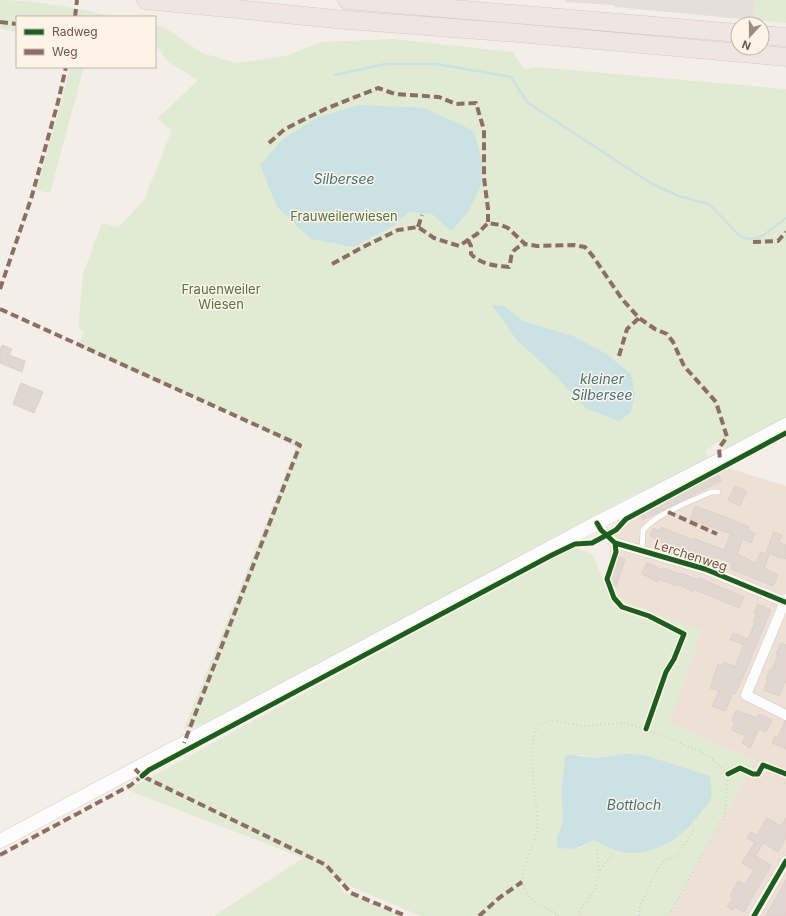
<svg xmlns="http://www.w3.org/2000/svg" width="786" height="916" font-family="Inter,sans-serif">
  <rect width="100%" height="100%" fill="#f4eee8"/>
  <!-- residential -->
  <path fill="#ede1d5" d="M728,468l58,18v430h-116l62,-115 23,-40 -86,-38 32,-92 -72,-28 -23,-15 6,-60z"/>
  <!-- industrial -->
  <path fill="#e6ded8" d="M565,0h190l-2,20 -138,-13 -1,-2 -49,-3z"/>
  <!-- green -->
  <path fill="#e1ead3" fill-rule="evenodd" d="M0,0c39,0 79,9 117,17h-100v15l-17,-3z
    M755,0h31v23l-33,-3z
    M155,25l7,1 40,27 34,10 50,-7 36,-14 73,-3 118,13 11,17 12,-2 250,22v329l-60,31 -6,-8 -14,9 2,9 -55,28 -24,10 -124,69 -301,158 -20,5 112,-281 -59,-33 -99,-41 -60,-27 6,-16 -6,-3 5,-54 19,-51 17,4 25,-27 28,-70 -15,-11 41,-39 -30,-18 -13,-18z
    M70,67h14l-34,126 -14,-3 25,-87z
    M573,546l20,9 13,33 23,15 72,28 -32,92 86,38 -23,40 -62,115h-249l-67,-28 -21,-13 11,17 57,24h-187l89,-58 -176,-68zM582,755l12,3 14,-2 14,96 -29,-12 -13,8 -23,-2v-8l6,-17 -2,-30 4,-34z"/>
  <!-- water -->
  <path fill="#cae2e3" d="M359,105l65,3 50,23 8,30 -1,24 -13,27 -17,19 -19,-17 -24,-2 -13,13 -42,22 -42,-8 -34,-32 -17,-42 22,-25 34,-22z
    M492,305l12,1 19,15 50,15 32,17 26,21 4,20 -4,18 -12,9 -32,-12 -31,-33 -40,-37z
    M625,754l19,1 66,21c1,8 3,17 0,25 -2,3 -5,7 -8,10 -15,22 -40,41 -68,42 -15,1 -28,-8 -41,-13 -14,8 -20,11 -36,7v-9l6,-17 -2,-30 4,-34 7,-2 23,3z"/>
  <g fill="none" stroke-linecap="round" stroke-linejoin="round">
    <!-- stream -->
    <path stroke="#cae2e3" stroke-width="2.5" d="M335,75l50,-11h51l75,13 17,26 121,79 29,14 31,8 31,32 8,3 13,-2 25,-19"/>
  </g>
  <!-- building -->
  <path fill="#e0d7d0" stroke="#dcd1ca" d="M2,345l10,4 -3,6 16,6 -3,11 -22,-9v-12z
    M21,383l22,9 -9,21 -21,-9z
    M718,474l3,7 -78,39 -3,-6z
    M735,486l12,5 -7,15 -12,-6z
    M695,506l39,14v1l15,6 -1,3 7,3 -4,10 -8,-4 -6,15 19,9 5,-11 8,3 -5,13 14,7 -5,11 -42,-17 1,-5 -1,-1 -14,-6 -2,4 -13,-6 -1,2 -12,-6 -1,1 -13,-5v1l-19,-8 1,-1 -7,-3 3,-8 7,3 1,-4 19,8 13,5 1,-2 13,6v-1l17,7 7,-16 -41,-15z
    M774,532l8,3 -3,7 7,3v14l-6,-2v1l-14,-6z
    M618,556l7,3 -9,27 -7,-2z
    M647,563l16,7 1,-2 17,7v-2l17,7 1,-2 45,19 -5,11 -45,-19 -1,3 -16,-8 -1,2 -17,-7 -1,3 -16,-8z
    M758,604l13,6 -25,60 -11,24 -2,-1 -8,18 -13,-5 7,-15 -9,-3 8,-24 5,2 1,-4 11,5 9,-22 -14,-5 3,-7 15,6 7,-16 -2,-1 3,-8 -2,-1z
    M781,643l5,2v38l-1,-1 -6,14 -15,-6 4,-9 -2,-1 4,-11 2,1 6,-15 -2,-1z
    M736,710l21,8 2,-4 13,6 -6,12 -7,-3 -9,19 -8,-5 4,-7 -14,-6 3,-8 -3,-1z
    M785,721h1v28l-14,-6 3,-7 3,1z
    M767,818l14,8 5,-8v20l-8,14 -15,-9 -8,13 16,9 -27,47 -9,-5 -2,3 -6,-3 6,-10 -3,-1 8,-15 7,4 9,-15 -12,-7 13,-21 -8,-4 4,-6 6,3z
    M786,880v36h-20l7,-13z"/>
  <g fill="none" stroke-linecap="round" stroke-linejoin="round">
    <defs>
      <path id="lane" d="M642,551l1,-21c15,-17 47,-28 68,-38h7"/>
      <path id="street" d="M597,523l4,7 14,13 90,26 80,33
        M786,599l-40,96 40,20
        M754,916l32,-55"/>
      <path id="secondary" d="M0,841l597,-318 123,-63 66,-35"/>
      <path id="highway" d="M146,0l189,19 183,14 268,24
        M347,0l391,33
        M762,35l24,2"/>
    </defs>
    <!-- lane casing -->
    <use href="#lane" stroke="#d2cbc4" stroke-width="6"/>
    <!-- street casing -->
    <use href="#street" stroke="#d2cbc4" stroke-width="11"/>
    <!-- secondary casing -->
    <use href="#secondary" stroke="#d3cbc4" stroke-width="15"/>
    <!-- highway casing -->
    <use href="#highway" stroke="#d3cac5" stroke-width="19"/>
    <!-- path -->
    <path stroke="#d3ccc7" stroke-width="1.5" stroke-dasharray="1 3" stroke-linecap="butt" d="M597,850l2,21
      M558,916v-2c-15,-7 -32,-13 -35,-31 -3,-13 12,-39 14,-53 1,-8 0,-17 -1,-25 -2,-26 -9,-54 1,-79l13,-6 32,6 41,-3 23,6 54,22 16,11 12,12 -3,40 -54,98 -6,4
      M580,916l-1,-4 16,-23 4,-18 14,-17
      M639,916l1,-10 17,-36 7,-9 13,-6 15,-21 2,-7"/>
    <!-- lane -->
    <use href="#lane" stroke="#fdfcfc" stroke-width="5"/>
    <!-- street -->
    <use href="#street" stroke="#fdfcfc" stroke-width="10"/>
    <!-- secondary -->
    <use href="#secondary" stroke="#fdfcfc" stroke-width="14"/>
    <!-- highway -->
    <use href="#highway" stroke="#efe6e4" stroke-width="18"/>
    <!-- quiet -->
    <path stroke="#8d6e63" stroke-width="4" stroke-dasharray="8 4" stroke-linecap="butt" d="M75,17l2,-17
      M0,22l17,2
      M269,143l16,-14 40,-20 53,-21 17,6 44,3 17,7 20,-1 8,27v48l4,31v14
      M418,227l4,-12
      M468,240l3,6v8c9,10 24,12 38,13 2,-4 1,-5 2,-9 1,-9 7,-11 14,-14
      M753,242l25,-1 8,-9
      M332,264l31,-17 35,-17 20,-3 16,11 25,8 18,-12 11,-11 13,2 7,3 17,16 12,2 37,-1 11,2 7,8 30,44 17,19 16,11 12,5 6,8 11,24 32,36 11,35 -8,11 1,12
      M0,289l31,-90 27,-97 8,-35
      M0,309l300,136 -116,298
      M619,356l8,-27 12,-11
      M668,512l49,22
      M135,769l7,7 184,89 25,28 55,23
      M0,855l131,-70 11,-9
      M479,916l20,-18 23,-16"/>
    <defs>
      <path id="cycleway" d="M597,523l4,7 14,13 90,26 80,33
        M615,543l1,9 -9,27 7,19 8,9 27,9 35,18 -10,25 -8,13 -20,57
        M728,774l12,-6 13,6h5l5,-9 23,9
        M142,776l7,-6 403,-215 23,-11 17,-1 24,-13 10,-11 160,-86
        M754,916l32,-55"/>
    </defs>
    <!-- cycleway casing -->
    <use href="#cycleway" stroke="#fdf3e7" stroke-width="8"/>
    <!-- cycleway -->
    <use href="#cycleway" stroke="#1b5e20" stroke-width="5"/>
  </g>
  <g text-anchor="middle" dominant-baseline="central" stroke-width="3" stroke-linejoin="round" paint-order="stroke">
    <!-- park labels -->
    <g font-size="13" fill="#547443" stroke="#fdf3e7">
      <text x="344" y="216">Frauweilerwiesen</text>
      <text x="221" y="289">Frauenweiler<tspan x="221" dy="15">Wiesen</tspan></text>
    </g>
    <!-- street labels -->
    <g font-size="13" fill="#6f564b" stroke="#fdf3e7">
      <text transform="translate(691 555) rotate(18)">Lerchenweg</text>
    </g>
    <!-- water labels -->
    <g font-size="14" font-style="italic" fill="#43747b" stroke="#fdf3e7">
      <text x="344" y="178">Silbersee</text>
      <text x="602" y="378">kleiner<tspan x="602" dy="16">Silbersee</tspan></text>
      <text x="634" y="804">Bottloch</text>
    </g>
  </g>
  <!-- legend -->
  <rect x="16" y="16" width="140" height="52" fill="#fdf3e7" stroke="#c4b4a9"/>
  <rect x="24" y="29" width="20" height="6" fill="#1b5e20" stroke="#c4b4a9"/>
  <text x="52" y="36" font-size="12" fill="#6f564b">Radweg</text>
  <rect x="24" y="49" width="20" height="6" fill="#8d6e63" stroke="#c4b4a9"/>
  <text x="52" y="56" font-size="12" fill="#6f564b">Weg</text>
  <!-- north arrow -->
  <g transform="translate(750 36) rotate(201)"><circle r="19" fill="#fdf3e7" stroke="#c4b4a9"/>
  <path d="M0-3L7 15L0 10L-7 15Z" fill="#9e8b82"/>
  <text y="-6" font-size="11" font-weight="bold" text-anchor="middle" fill="#6f564b">N</text>
  </g>
</svg>
